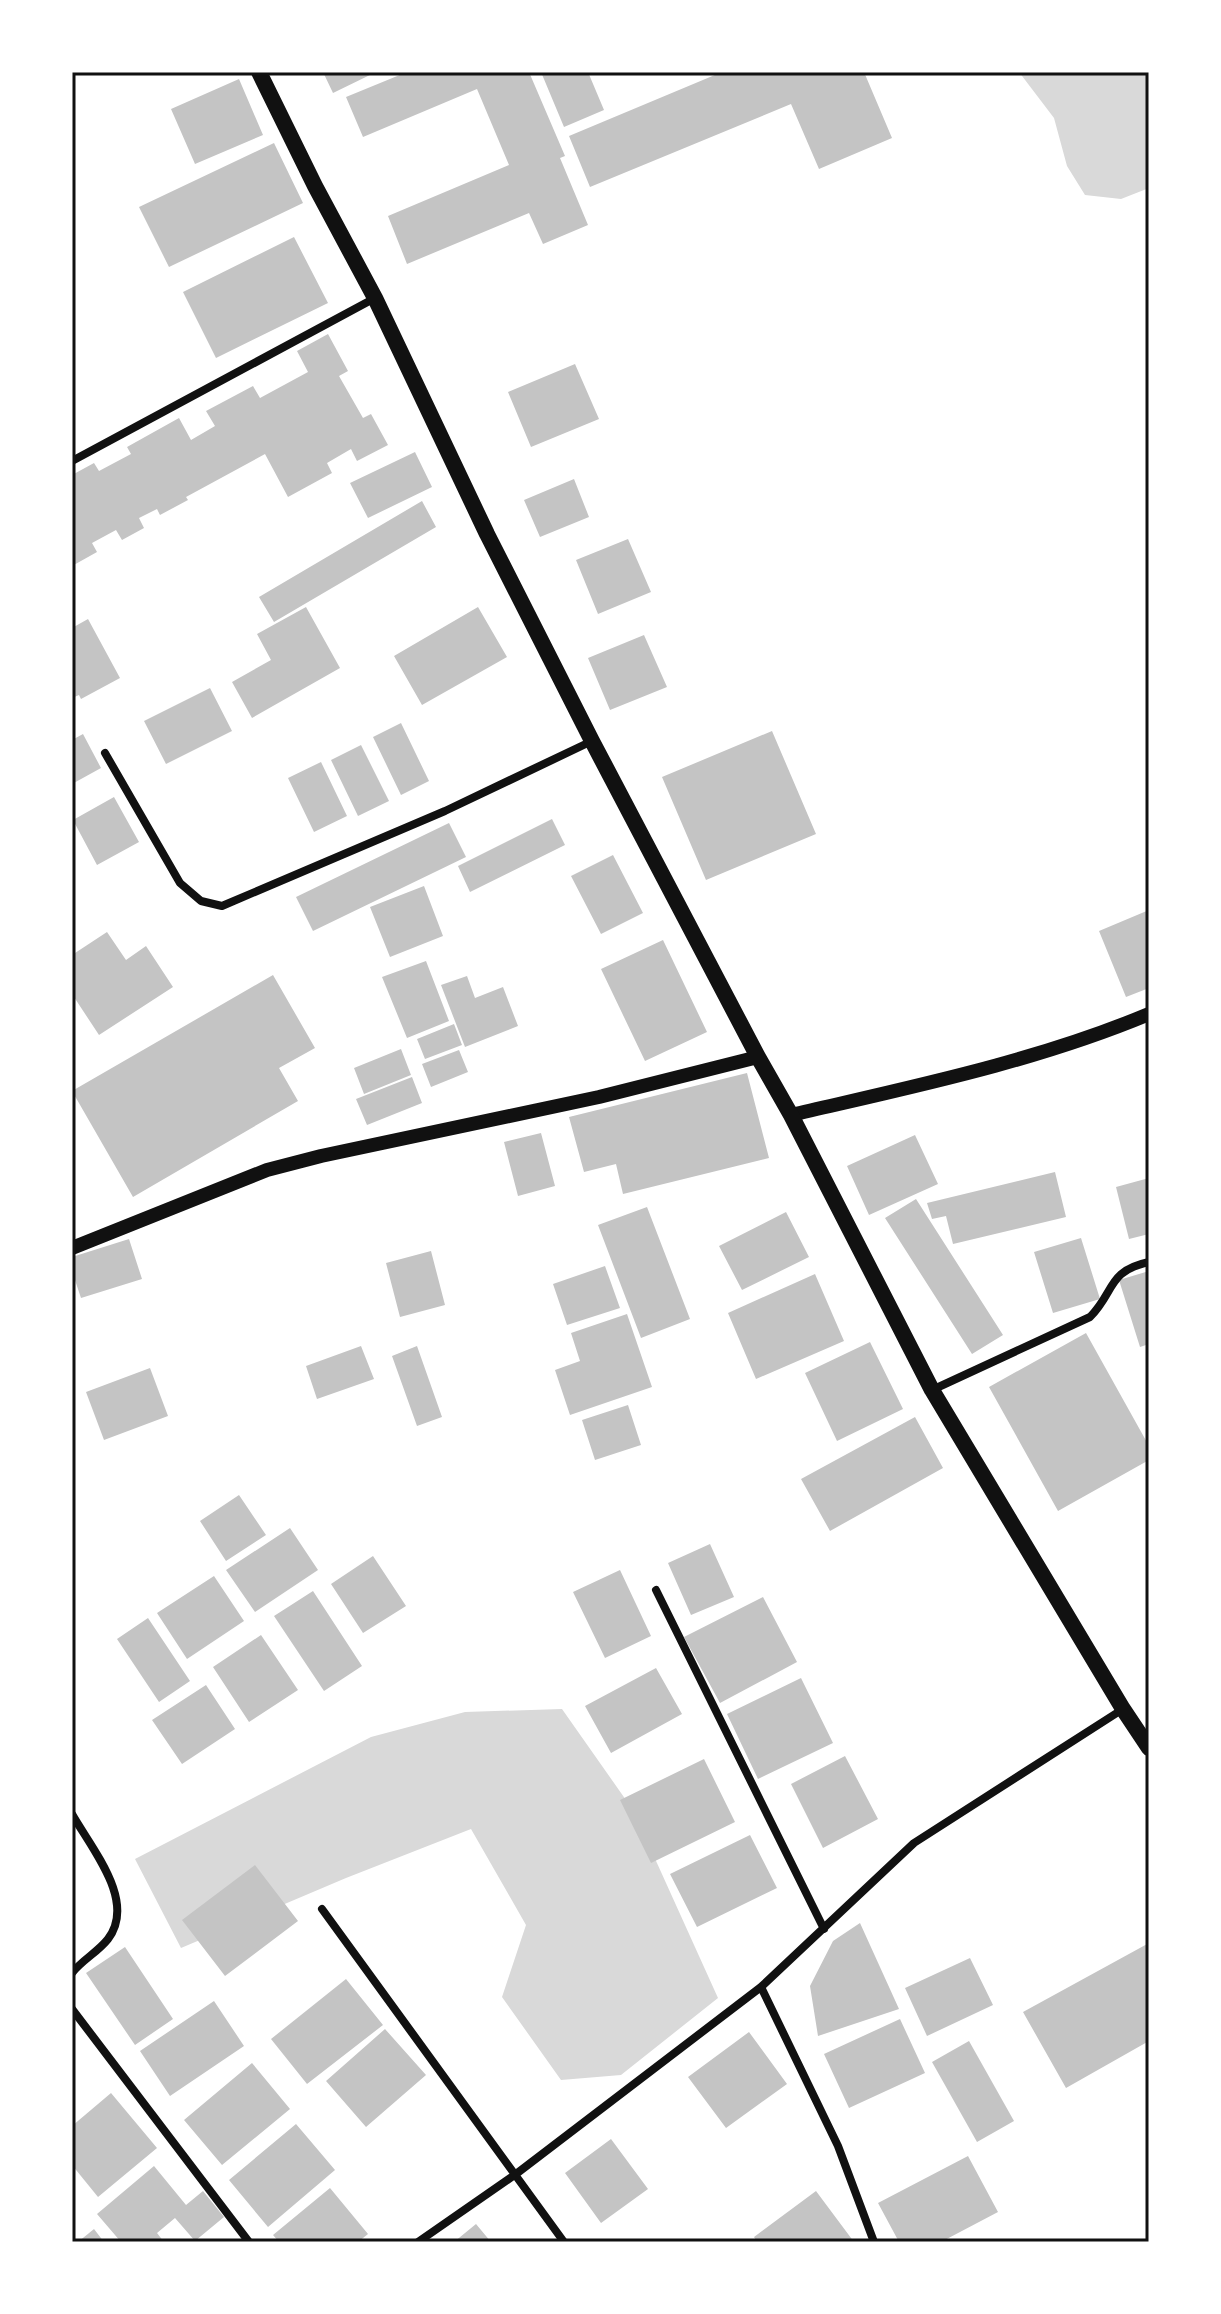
<svg xmlns="http://www.w3.org/2000/svg" width="1221" height="2314" font-family="Karla,sans-serif">
  <rect width="100%" height="100%" fill="#fff"/>
  <!-- water -->
  <path fill="#d9d9d9" d="M1019,72h130v116l-28,11 -36,-4 -18,-29 -13,-48z
    M562,1709l71,101 85,188 -97,77 -60,5 -59,-83 24,-72 -55,-96 -125,49 -165,70 -46,-89 236,-122 94,-25z"/>
  <!-- building -->
  <path fill="#c4c4c4" d="M323,72h47l2,2 -39,19z
    M407,72h122l36,84 -5,2 28,67 -45,19 -14,-31 -122,51 -19,-48 121,-51 -32,-76 -114,48 -17,-40z
    M541,72h47l16,38 -40,17z
    M722,72h142l28,66 -73,31 -28,-65 -201,83 -21,-51z
    M239,79l24,56 -68,29 -24,-55z
    M274,143l29,60 -134,64 -30,-60z
    M294,237l34,66 -112,55 -33,-66z
    M328,334l20,37 -9,5 24,42 8,-4 17,31 -31,16 -6,-12 -24,14 5,10 -44,24 -23,-43 -79,43 2,3 -28,15 -3,-6 -18,9 5,10 -22,12 -6,-10 -24,13 5,9 -25,14v-91l22,-12 5,8 32,-17 -4,-7 52,-29 12,22 24,-14 -9,-15 47,-25 7,12 48,-26 -11,-21z
    M575,364l24,55 -68,28 -23,-55z
    M415,452l17,35 -64,31 -18,-35z
    M574,479l15,38 -49,20 -16,-37z
    M422,501l14,26 -162,95 -15,-25z
    M628,539l23,53 -53,22 -22,-54z
    M306,607l34,61 -88,50 -20,-36 39,-22 -14,-26z
    M478,607l29,50 -85,48 -28,-49z
    M88,619l32,59 -39,21 -2,-4 -7,3v-70z
    M644,635l23,52 -57,23 -22,-52z
    M210,688l22,43 -66,33 -22,-43z
    M401,723l28,58 -28,14 -28,-58z
    M772,731l44,103 -110,46 -44,-103z
    M83,734l18,34 -29,16v-44z
    M361,745l28,56 -31,15 -27,-56z
    M321,762l26,54 -33,16 -26,-54z
    M114,797l25,45 -42,23 -24,-45z
    M552,819l13,26 -95,47 -12,-26z
    M449,823l17,34 -153,74 -17,-34z
    M613,855l30,58 -42,21 -30,-58z
    M424,886l19,50 -53,21 -20,-50z
    M1149,910v78l-23,9 -27,-66z
    M107,932l19,28 20,-14 27,41 -74,48 -27,-41v-39z
    M663,940l44,92 -62,29 -44,-92z
    M426,961l23,60 -42,17 -25,-61z
    M273,975l42,73 -36,20 19,33 -165,96 -61,-106z
    M467,976l8,22 28,-11 15,39 -53,21 -24,-62z
    M454,1024l8,21 -37,14 -8,-20z
    M401,1049l10,26 -47,19 -10,-26z
    M459,1050l9,22 -37,15 -9,-23z
    M747,1073l22,85 -146,36 -7,-30 -32,8 -15,-55z
    M412,1077l10,26 -55,22 -11,-26z
    M541,1133l14,53 -37,10 -14,-54z
    M915,1135l23,49 -69,31 -22,-49z
    M1055,1172l11,45 -113,27 -7,-28 -14,3 -5,-16z
    M1149,1178v56l-20,5 -13,-52z
    M916,1199l87,136 -31,19 -87,-136z
    M647,1207l43,112 -49,19 -43,-113z
    M786,1212l23,45 -67,33 -23,-44z
    M1081,1238l19,61 -47,14 -19,-61z
    M129,1239l13,40 -61,19 -9,-27v-14z
    M431,1251l14,54 -45,12 -14,-54z
    M605,1266l15,42 -53,17 -14,-41z
    M1149,1271v73l-9,3 -21,-67z
    M815,1274l29,67 -88,38 -28,-66z
    M627,1314l25,73 -82,28 -15,-45 25,-9 -9,-28z
    M1086,1333l63,113v14l-91,51 -69,-124z
    M870,1342l33,67 -66,32 -32,-68z
    M361,1346l13,33 -57,20 -11,-33z
    M417,1346l25,71 -25,9 -25,-70z
    M150,1368l18,48 -64,24 -18,-48z
    M628,1405l13,40 -46,15 -13,-40z
    M915,1417l28,51 -113,63 -29,-52z
    M239,1495l27,40 -40,26 -26,-40z
    M290,1528l28,42 -63,42 -29,-42z
    M710,1544l24,53 -43,18 -23,-52z
    M373,1556l33,50 -43,27 -32,-49z
    M620,1570l31,66 -46,22 -32,-66z
    M214,1576l30,45 -57,38 -30,-46z
    M313,1591l49,75 -38,25 -50,-75z
    M763,1597l34,65 -77,41 -36,-66z
    M148,1618l42,63 -31,21 -42,-63z
    M261,1635l37,55 -49,32 -36,-55z
    M656,1668l26,46 -71,39 -26,-47z
    M801,1678l32,65 -75,36 -31,-65z
    M206,1685l29,44 -53,35 -30,-44z
    M845,1756l33,63 -55,29 -32,-64z
    M704,1759l31,63 -84,41 -31,-63z
    M750,1835l27,53 -80,39 -27,-53z
    M255,1865l43,56 -73,55 -43,-56z
    M860,1923l39,86 -81,27 -8,-50 23,-45z
    M1149,1943v98l-83,47 -43,-76z
    M125,1947l48,72 -38,26 -49,-72z
    M970,1958l23,47 -66,31 -22,-48z
    M346,1979l37,46 -76,59 -36,-45z
    M214,2001l30,45 -74,50 -30,-45z
    M900,2019l25,54 -76,35 -25,-54z
    M385,2029l41,46 -60,52 -40,-46z
    M749,2032l38,52 -61,44 -38,-51z
    M969,2041l45,80 -37,21 -45,-80z
    M252,2063l38,46 -68,56 -38,-45z
    M111,2093l46,55 -59,49 -26,-32v-39z
    M296,2124l39,46 -67,57 -39,-47z
    M611,2139l37,50 -47,34 -36,-50z
    M968,2156l30,56 -57,30h-42l-21,-39z
    M154,2166l32,39 17,-14 21,26 -29,24 -20,-23 -18,15 7,9h-43l-24,-28z
    M330,2188l38,46 -10,8h-79l-6,-7z
    M816,2191l38,51h-97l-3,-5z
    M476,2224l15,18h-37z
    M94,2229l10,13h-26z"/>
  <g fill="none" stroke-linecap="round" stroke-linejoin="round">
    <!-- minor -->
    <path stroke="#111" stroke-width="8" d="M72,461l303,-163
      M105,753l75,130 21,18 21,5 223,-95 147,-70
      M932,1390l158,-73c25,-25 17,-46 59,-55
      M656,1590l168,339
      M72,1814c19,34 65,87 36,125 -10,13 -26,21 -36,34
      M322,1909l242,333
      M761,1987l77,159 36,96
      M72,2009l177,233
      M418,2242l98,-68 245,-187 153,-144 209,-134"/>
    <!-- tertiary -->
    <path stroke="#111" stroke-width="14" d="M791,1115c120,-28 243,-53 358,-101
      M72,1248l195,-78 54,-14 278,-59 159,-40"/>
    <!-- secondary -->
    <path stroke="#111" stroke-width="16" d="M259,72l56,114 60,112 112,236 105,207 166,316 33,58 141,275 191,319 26,39"/>
  </g>
  <!-- border -->
  <rect width="1221" height="2314" fill="none" stroke="#ffffff" stroke-width="148"/>
  <rect x="74" y="74" width="1073" height="2166" fill="none" stroke="#111" stroke-width="3"/>
</svg>
